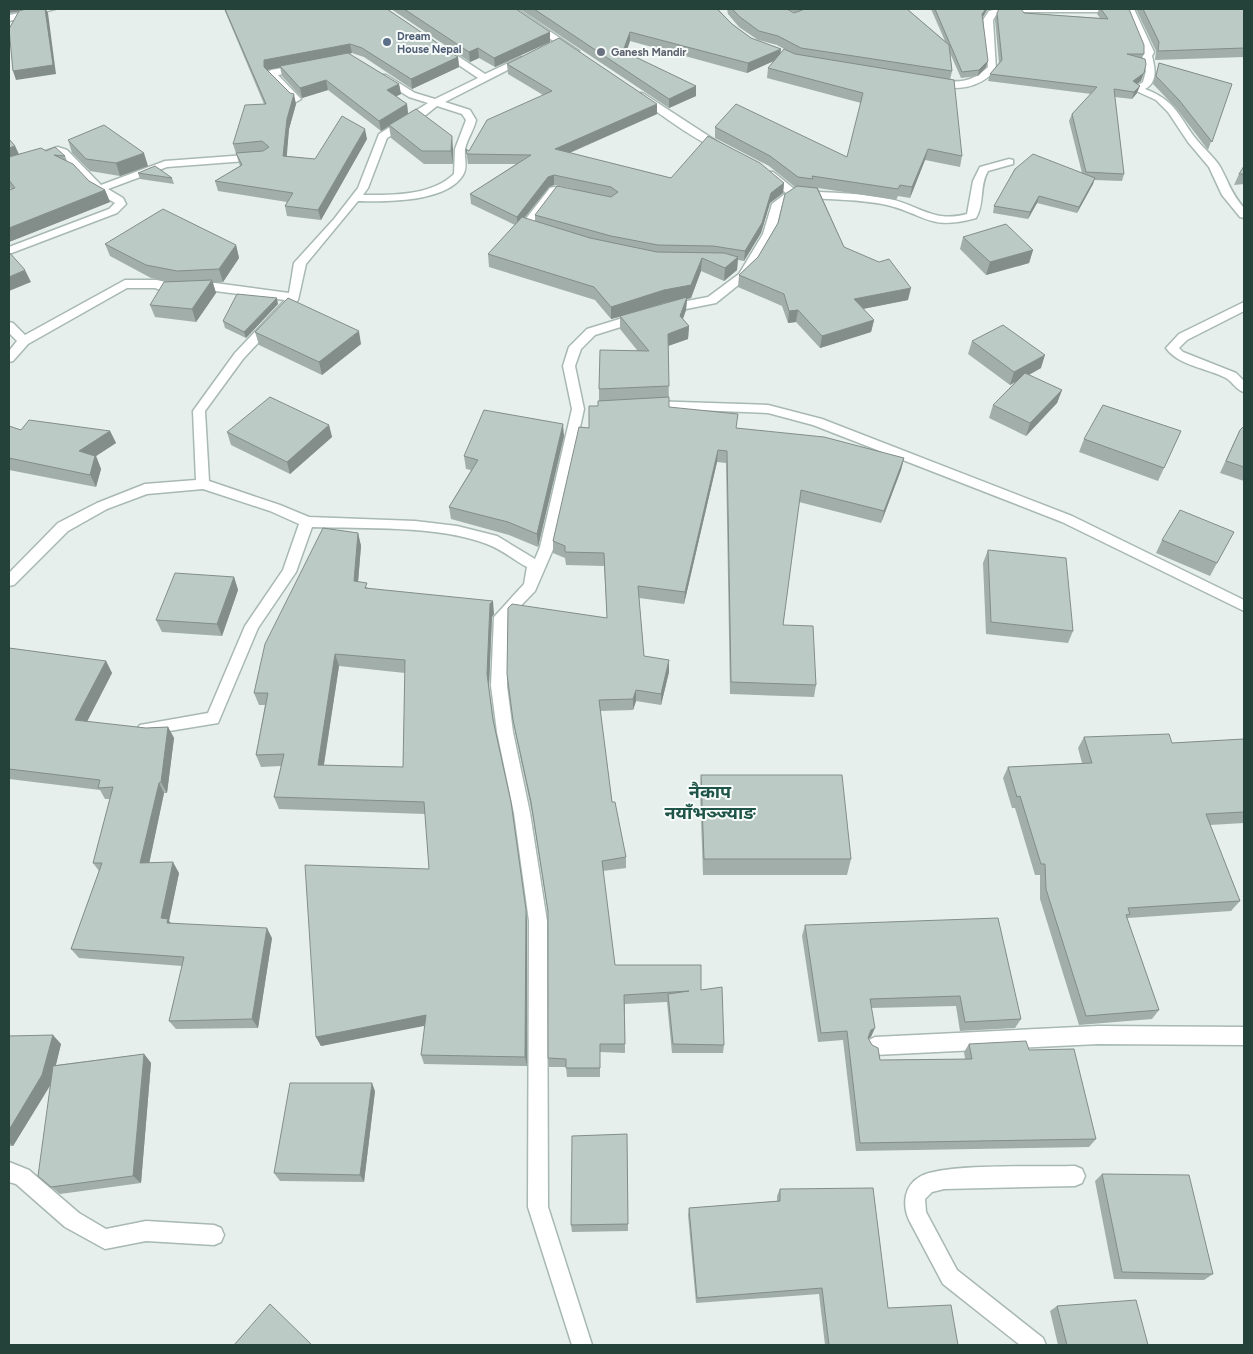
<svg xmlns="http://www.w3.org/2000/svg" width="1253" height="1354" font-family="Figtree,'Noto Sans Devanagari',sans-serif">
  <rect width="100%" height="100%" fill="#e6efeb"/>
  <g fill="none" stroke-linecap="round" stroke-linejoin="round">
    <defs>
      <path id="street" d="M39,9h16l-46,12v-6z
        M506,9h11l62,42 -8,2z
        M997,9h137l20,43 -2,4c3,12 6,26 -7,33 31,12 32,25 51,50 7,9 17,17 23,26 10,17 11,27 25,43v10l-4,-1 -18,-22 -13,-28 -21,-25 -20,-30 -12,-12 -24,-11 11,-7 3,-11 -4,-15 2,-4 -17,-40h-121l-10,3 -3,5 3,50c-18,19 -39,21 -64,15l-2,-2c11,-9 32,10 58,-16l-5,-47 6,-9z
        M438,47h6l41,27 36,-17 8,2 -84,43 25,8 6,10c-2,10 -9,19 -11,29 -1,9 3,18 -2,26 -16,27 -77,27 -105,26l-52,63 -8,36 -55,59 -38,52 4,70 71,24 29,12 106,4 42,5 40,10 38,23 5,-12 32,-138 -9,-43 6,-19 18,-18 52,-16 6,4 -2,3 -48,15 -14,14 -6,17 9,43 -30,138 -19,44 -27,28 -1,67 6,46 17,81 17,108 1,286 44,138h-20l-44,-138 1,-286 -15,-108 -17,-81 -6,-46 3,-69 30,-33 3,-17c-13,-7 -26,-18 -40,-23 -49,-19 -123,-15 -175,-17l-16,45 -38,56 -40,95 -73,12 -5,-2 -3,-4 3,-4 68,-12 37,-87 38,-56 16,-46 -29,-13 -67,-22 -56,5 -40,15 -39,22 -54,54 -5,1v-13l49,-50 39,-20 48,-19 51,-4 -3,-69 42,-58 50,-53 -70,-9 -34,3 -12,-1 -14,-5h-28l-99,56 -15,17 -4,1v-11l8,-10 -8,-8v-11l4,1 12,12 100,-55h32l24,6 34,-3 74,10 5,-30 40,-44 24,-31 21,-54 49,-31 -19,-6 -29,-18v-4h6l29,18 20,6 43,-21 -40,-27zM437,106l25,8 4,6 -11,29 -1,25c-23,22 -61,21 -91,21l5,-7 19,-50 35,-20z
        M301,65l3,1v4l-26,5 23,24 -5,3 -3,-1 -27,-28 5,-3z
        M641,93l3,1 83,54 -1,2c-15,3 -74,-42 -88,-52v-4z
        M58,147l9,3 34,35 64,-24 93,-7 5,3 -5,3 -91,7 -59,22 15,9 3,6 -9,9 -108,41v-7l100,-38 6,-6 -20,-12 -37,-37 -49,15v-6z
        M1009,159l4,1v4l-25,7c-9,15 -3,32 -12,47 -47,13 -49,-3 -89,-13 -26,-6 -58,-5 -85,-8l-5,-2 -15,10 -7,29 -28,44 -31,25 -50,10 -6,-4 6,-4 42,-8 31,-23 24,-40 9,-30 14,-11 -21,-17v-4h8l25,20 4,-1c29,2 60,2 88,8 30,7 44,24 77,15l6,-33 7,-14z
        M554,187l23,7 -5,3 -15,-3 -26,32 7,4v4h-8l-9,-5v-4l29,-37z
        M1244,302v9l-57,29 -8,8 4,4 53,21 8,8v11c-8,-2 -11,-10 -18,-14 -19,-10 -47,-12 -60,-30l13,-14z
        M649,401l119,4 54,14 250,97 172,84v11l-182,-89 -249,-97 -45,-12 -123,-5 -2,-3z
        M1098,1026l146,1v18l-146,-1 -223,11 -6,-3 -3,-6 3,-6 6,-3z
        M9,1162l20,8 50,43 27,16 40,-8 68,4 7,3 3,7 -3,7 -7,3 -68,-4 -41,8 -40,-22 -49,-43 -7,-2z
        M1075,1166l7,3 3,7 -3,7 -7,3 -131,3 -12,3 -7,7 1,13 31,58 86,68 3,7h-26l-77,-61 -34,-64c-7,-16 -5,-35 12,-44 25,-13 120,-9 154,-10z"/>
    </defs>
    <!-- street casing -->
    <use href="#street" stroke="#a8b8b2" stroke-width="3"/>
    <!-- street -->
    <use href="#street" fill="#fff" fill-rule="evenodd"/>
  </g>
  <!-- wall -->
  <path fill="#a1aea9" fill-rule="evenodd" d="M224,9h163l71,48 1,10 -47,22 -48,-32 -12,-4 -3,1 50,30 2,10 -5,2 11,8 1,10 45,34v16h-29l-33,-26 -2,-12 -8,5 -53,-41 -26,8 -20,-22 -2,-9 -13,3 29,34 -7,25 -3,27 29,3 52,-20 -46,81 -34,-4 -2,-10 2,-4 -69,-11 -3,-10 25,-15 -7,-22 31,-40z
    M391,9h125l34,33 -55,25 -16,-9 -9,4z
    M520,9h198l14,15 19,14 30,16 5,-4 -9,-5 -19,-5 -19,-13 -11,-13 -1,-5h60l7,4h1l-7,-4h119l38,32 -14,-32h61l-5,1 -4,7 3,50 -8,9 -17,2 -11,-25 2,18 -2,9 12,76 -2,11 -35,-7 -15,38 -12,-2 -2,4 -78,-12 26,59 64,53 -45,9 11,11 -3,12 -51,16 -24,-26 -8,1 -6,-17 -44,-19 1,-12 19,-18 20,-34 17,-36 -26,-21 -54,-28v-11l132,30 14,-54 -94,-25 1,-10 6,-7 -27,12 -117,-32 -4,12 70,33v10l-27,12z
    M1099,9h30l15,45 -2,4 -1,23 -4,3v9l-5,6 -17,-2 9,77 -2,7 -28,-1 -1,4 -16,29 -40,-10 -9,16 -35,-6 1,-7 88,-33 -13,-52 3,-7 19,-20 -103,-13 2,-7 9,-11 -4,-43 2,-7h27l76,5 -3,-4z
    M1136,9h108v48l-89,3 1,-9z
    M1159,63l73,21 -24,66 -32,-42 -23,-24z
    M507,64l150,50 -87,39 101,25 113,5 -1,10 -13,10 -9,30 -17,28 -6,-1 -1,10 -13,11 -23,-10 -10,27 -4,1 -1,11 -3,9 6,7 -1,13 -20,7 1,61 67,21 168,30 -3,12 -20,53 -82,-21 -16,123 33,60 -2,12 -84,-3 -4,-231 -9,-1 -33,142 -45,-6 5,58 25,16 -8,33 -25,-4 -3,9 -33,1 12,91 14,55v11l-23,3 12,94 86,25 23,55 -1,8h-51l-5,-51 -42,2v49l-25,-1v25h-33l-1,-10h-17l-1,-9v-144l-16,-101 -17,-81 -6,-46 98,-68 -3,-52 -38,-1 -1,-7 -12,-5v-12l36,-113 9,-22 1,-5v-12l38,-39 -17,-21v-12l-9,2 -16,-19 -106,-33 -1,-13 27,-29 -44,-21 -1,-10 46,-30h-48l-2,-15 3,2 74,-56 -35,-21zM554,185l20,4 -39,26v6l-11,-3 25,-31zM670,302l-28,8 22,-7z
    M9,139l6,7 4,8 27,-3 19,5 2,5 22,20 16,9 5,12 -101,40v-52l2,-1 -2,-3z
    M68,140l80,26 -28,10 -30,-5 -18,-18z
    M1244,166v18l-10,1 5,-11z
    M138,173l34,5 2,6 -34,-5z
    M963,237l70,13 -4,13 -43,12 -26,-26z
    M105,244l131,1 3,13 -16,24 -10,1 3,10 -20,29 -41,-5 -5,-12 19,-23 -18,-4 -41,-22z
    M278,304l-32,34 -21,-10 -2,-7z
    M255,332l106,12 -39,31 -63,-30z
    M972,341l69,27 -12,7 33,15 -5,13 -31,33 -37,-18 4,-13 23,-24 -6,4 -42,-31z
    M329,425l3,12 -42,37 -59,-29 -4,-13z
    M9,426l12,4 89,1 6,12 -20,13 5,13 -5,18 -87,-17z
    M1244,426v55l-24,-8 14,-31 6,-12z
    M1181,431l-23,50 -79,-29 5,-13z
    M564,436l-26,111 -29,-12 -58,-16 -2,-12 22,-37 -5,-1 -2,-13z
    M1234,532l-24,44 -54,-23 6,-13z
    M358,533l3,13 -3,36 10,6 126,26 -2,3 -3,69 5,36 33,199v145l-103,-2 -3,-9 4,-30 -104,21 -5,-9 113,-168 -4,-55 -146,-5 -5,-12 7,-31 -20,1 -5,-12 9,-50h-6l-5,-12zM339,666l66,7 -2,94 -79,-2z
    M988,550l85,81 -5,12 -82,-9 -3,-71z
    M234,577l4,13 -16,46 -60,-4 -6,-12z
    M9,648l97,13 6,12 -25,49 59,6 22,-1 6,11 -7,55h-3l-15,70 30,10 -10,48 2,2 101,15 -14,90 -82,1 -7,-8 13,-55 -103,-8 -8,-9 28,-78 -6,-8 17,-64h-5l-5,-9 -91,-11z
    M1084,737l88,6 72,-4v84l-34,2 30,76 -9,10 -103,7h-1l32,92 -7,9 -73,6 -39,-126v-24h-5l-20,-67h-3l-9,-30 5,-11 74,-4 -4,-15z
    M701,775l150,84 -4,16h-144l-3,-84z
    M805,925l216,94 -6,9 -55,3 -4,-25 -85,2v29l-3,2 12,21 85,-1 -1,-7 5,-8 60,6 67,89 -7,8 -233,4 -13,-111 -25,2 -16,-106z
    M9,1036l52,8 -5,21 88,-11 7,9 -10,120 -81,11 -9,-7v-103l-38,62h-4z
    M375,1091l-11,91 -84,-1 -6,-8z
    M627,1134l1,97 -56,1 -1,-7z
    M1102,1174l111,100 -9,6 -90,-1 -19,-98z
    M780,1189l108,119 70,37h-133l-6,-51 -123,9 -8,-88 1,-7 88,-7v-5z
    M1057,1306l91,39h-90l-8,-34z"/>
  <!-- shaded-wall -->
  <path fill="#838d89" d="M9,9h27l-27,4z
    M45,9h1l2,4 8,61 -40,6 -3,-9z
    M986,9h6l-5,1 -6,10 1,-6z
    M550,32v10l-55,25 -1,-9z
    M630,32v9l-7,20v-10z
    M350,44l2,9 -85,17 -3,-3v-7z
    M478,48l1,10 -9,4 -1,-10z
    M781,49l-1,9 -33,15 1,-10z
    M458,57l1,10 -47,22 -1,-10z
    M988,61l-2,6 -8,9 1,-6z
    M1144,73l-3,8 -11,7 3,-7z
    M326,80l2,10 -26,8 -2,-10z
    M399,84l2,10 -12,6 -2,-10z
    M696,86v10l-27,12v-9z
    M1140,86l-3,7 -5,6 2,-7z
    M294,94l2,10 -7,25 -3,37 -3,-10 4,-37z
    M407,104l1,10 -27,17 -2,-10z
    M657,104v10l-102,45v-10z
    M365,129l2,10 -46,81 -3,-10z
    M452,136l1,12v16l-2,-13z
    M15,146l5,11 -11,4v-13z
    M928,149l-3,11 -15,38 2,-11z
    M144,153l4,13 -28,10 -4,-13z
    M554,175v10l-5,2 -32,40v-10l31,-40z
    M1095,178l-2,6 -16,29 2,-6z
    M784,183l-1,10 -13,10 -9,30 -17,28 1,-10 26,-58z
    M105,190l5,12 -101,40v-14z
    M1039,196l-2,7 -9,16 2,-7z
    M236,245l3,13 -16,24 -4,-13z
    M1033,250l-4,13 -43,12 4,-13z
    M738,257l-1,13 -13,11 1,-13z
    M702,258l-1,13 -10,27 -4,1 -1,11 -7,19 1,-13 6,-17 -22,4 -53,16v-12z
    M25,270l6,12 -22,9v-14z
    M212,280l4,13 -20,29 -4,-13z
    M911,288l-3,12 -56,11 2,-12z
    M277,298l1,6 -32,34 -2,-6z
    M798,310l-2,12 -8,1 1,-12z
    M874,320l-3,12 -51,16 2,-12z
    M689,326l-1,13 -20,7v-12z
    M359,331l2,13 -39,31 -3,-13z
    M1045,355l-4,13 -31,17 4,-13z
    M1062,390l-5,13 -31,33 4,-13z
    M563,424l1,12 -26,111 -1,-13z
    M329,425l3,12 -42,37 -3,-12z
    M110,431l6,12 -20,13 5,13 -5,18 -17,-36z
    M718,450l-1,12 -33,142 1,-12z
    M904,458l-3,12 -20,53 3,-12z
    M358,533l3,13 -4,48 -3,-13z
    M234,577l4,13 -16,46 -5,-12z
    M493,601l1,13 -2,3 -3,69 -2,-12 3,-70z
    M335,654l4,12 -17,110 -4,-11z
    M669,660v12l-8,33v-11z
    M106,661l6,12 -30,58 -7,-11z
    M636,690v11l-3,9v-11z
    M168,727l6,11 -7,55 -6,-11z
    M159,783l5,10 -17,81 -7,-11z
    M173,862l6,11 -10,48 5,8 -13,-11z
    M526,910l1,11v145l-2,-9z
    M267,928l5,10 -14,90 -6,-9z
    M426,1015l3,10 -108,21 -5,-9z
    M875,1028l-4,9 -4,2 4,-9z
    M53,1035l8,9 -10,40 -38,62 -4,-4v-12z
    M144,1054l7,9 -10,120 -8,-7z
    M372,1083l3,8 -11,91 -4,-7z"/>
  <!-- building -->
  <path fill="#bbcac4" stroke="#838d89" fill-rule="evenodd" d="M26,9h19l8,56 -40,6 -4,-42 10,-18z
    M225,9h162l71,48 -47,22 -49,-31 -12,-4 -86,16v7l26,26 4,1 -7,25 -4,37 32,3 27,-43 23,13 -47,81 -33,-4 8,-13 -78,-12 27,-16 -6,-12 27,-2 6,-4 -7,-6 -29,3 12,-39 21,-1z
    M404,9h112l34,23 -56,26 -16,-10 -9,4z
    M534,9h183l15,15 19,14 30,11 -33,14 -118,-31 -7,19 73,35 -27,13z
    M732,9h55l7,4 11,-4h-1h103l42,36 3,26 -151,-23 -23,-12 -19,-5 -19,-14z
    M935,9h51l-4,5 6,47 -9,9 -17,2z
    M999,9h22l3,4 84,6 -7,-10h28l15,36v9h-17l18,5 1,5 -2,9 -11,8 7,5 -6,6 -20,-3 10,85 -38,-2 -14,-58 25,-27 -107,-13 12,-14 -5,-47z
    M1143,9h101v39l-86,3 1,-9z
    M559,38l98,66 -102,45 116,29 37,-42 52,27 24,20 -13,10 -9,30 -17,28 -32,-5 -55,-1 -47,-9 -76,-21 22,-29 54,11 7,-5 -7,-5 -57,-12 -6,2 -31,40 -47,-23 61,-39 -64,-1 -1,-5 3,2 18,-31 65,-29 -45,-27z
    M784,49l11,5 159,26 8,76 -34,-7 -16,38 -12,-2 -2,4 -86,-13 1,3 -15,-2 -28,-21 -55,-29 21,-23 111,53 16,-64 -95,-25z
    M348,53l51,31 -12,6 20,14 -28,17 -53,-41 -26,8 -20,-22z
    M1159,63l73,21 -20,58 -33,-42 -23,-24z
    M416,109l36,27 -1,15h-29l-33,-26z
    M104,125l40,28 -28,10 -30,-4 -18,-19z
    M9,139l6,7 -6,2z
    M55,147l10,9 -11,-1 19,9 16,17 16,9 -96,38v-38l6,-2 -6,-8v-23l32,-9 5,3z
    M1033,154l62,24 -16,29 -40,-11 -9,16 -36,-6 21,-37z
    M155,166l17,12 -34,-5z
    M1244,166v8h-5z
    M797,186l20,2 27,59 35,15 10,-3 22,29 -57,11 20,21 -52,16 -24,-26 -9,1 -5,-17 -45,-19 19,-18 20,-34 7,-29z
    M163,209l73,36 -17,24 -42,2 -31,-6 -41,-21z
    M522,217l68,21 67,14 67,1 14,4 -13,11 -23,-10 -11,27 -27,5 -53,17 -17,-20 -106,-33z
    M1006,224l27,26 -43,12 -27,-25z
    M9,252l16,18 -16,7z
    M212,280l-20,29 -42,-4 14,-23z
    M237,294l40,4 -33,34 -21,-11z
    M687,297l-7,19 9,10 -21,8 1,52 -70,3 1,-39 49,1 -29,-35z
    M288,298l71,33 -40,31 -64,-30z
    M1003,325l42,30 -31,17 -42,-31z
    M1025,373l37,17 -32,33 -37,-18z
    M270,397l59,28 -42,37 -60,-30z
    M669,397v10l69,7 -2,14 88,9 80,21 -20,53 -83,-21 -18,135 30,1 3,59 -85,-3 -4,-231 -9,-1 -33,142 -47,-6 6,70 25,4 -8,34 -25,-4 -3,9 -34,1 13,102h3l11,55 -24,4 13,104h86v25l21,-3 2,58 -51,-1 -5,-50 21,-3 -65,4 1,49h-25v24h-34v-9l-18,-1v-147l-17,-109 -18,-82 -6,-46 1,-66 4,-4 95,14 -3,-65 -39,-1v-6l-12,-5 26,-114 10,1v-22h9v-5z
    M1103,405l78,26 -17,37 -80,-29z
    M484,410l79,14 -26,110 -29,-12 -59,-15 29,-47 -14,-4z
    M29,420l81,11 -31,20 16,5 -5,19 -81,-17v-32l12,4z
    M1244,426v41l-18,-6 14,-31z
    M1180,510l54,22 -17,31 -55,-23z
    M323,528l35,5 -4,48 13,2 -2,5 128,13 -3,3 -3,70 6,46 18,82 15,108 -1,147 -104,-2 5,-40 -110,22 -11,-172 124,4 -5,-67 -150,-5 10,-43 -28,1 12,-62h-14l11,-49zM335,654l70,6 -2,107 -85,-2z
    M988,550l78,8 7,73 -82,-9z
    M175,573l59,4 -17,47 -61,-4z
    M9,648l97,13 -31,59 71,8 22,-1 -7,55 -2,1 -19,80 33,-1 -12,56 7,1 -1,4 100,5 -15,91 -83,2 15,-64 -113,-8 31,-86h-9l20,-76 -15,1 2,-8 -91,-11z
    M1169,734l3,9 72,-4v73l-38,2 34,87 -112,7 2,6 -4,1 33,95 -73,6 -40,-127 -1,-25h-4l-21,-68 -3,1 -9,-30 84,-4 -8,-26z
    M701,775h141l9,84h-147z
    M998,918l23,101 -56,3 -5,-26 -90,3 5,29 -4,2 -3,8 4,7 6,3 2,12 92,-1 -3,-15 57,-3 3,9 45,-1 22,90 -236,4 -13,-112 -26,2 -16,-108z
    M53,1035l-11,40 -33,55v-94z
    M144,1054l-11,122 -82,11 -13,-11 15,-110z
    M290,1083h82l-12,92 -86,-2z
    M627,1134l1,90 -57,1 1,-89z
    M1102,1174l87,1 24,99 -91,-2z
    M873,1188l15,120 63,-3 7,40h-129l-7,-57 -125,10 -8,-90 91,-7v-12z
    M1136,1300l12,45h-81l-10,-39z
    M270,1304l42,41h-78z"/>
  <!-- markers -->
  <circle fill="#5c6f8a" stroke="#f7fbf9" stroke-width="2" cx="387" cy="42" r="5"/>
  <circle fill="#6b7280" stroke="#f7fbf9" stroke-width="2" cx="601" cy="52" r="5"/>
  <g text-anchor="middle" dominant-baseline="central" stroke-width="4" stroke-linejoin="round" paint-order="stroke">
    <!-- far-service labels -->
    <g font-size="11" font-weight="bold" fill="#4e5e75" stroke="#f7fbf9" text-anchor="start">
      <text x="397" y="36">Dream<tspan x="397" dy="13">House Nepal</tspan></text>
    </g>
    <!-- far-worship labels -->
    <g font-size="11" font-weight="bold" fill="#5b616d" stroke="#f7fbf9" text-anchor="start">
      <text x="611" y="52">Ganesh Mandir</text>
    </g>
    <!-- district labels -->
    <g font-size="18" font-weight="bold" fill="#1f5548" stroke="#f7fbf9">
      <text x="710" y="792">नैकाप<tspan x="710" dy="21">नयाँभञ्ज्याङ</tspan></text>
    </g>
  </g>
  <!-- border -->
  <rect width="1253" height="1354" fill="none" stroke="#24423a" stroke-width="20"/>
</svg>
